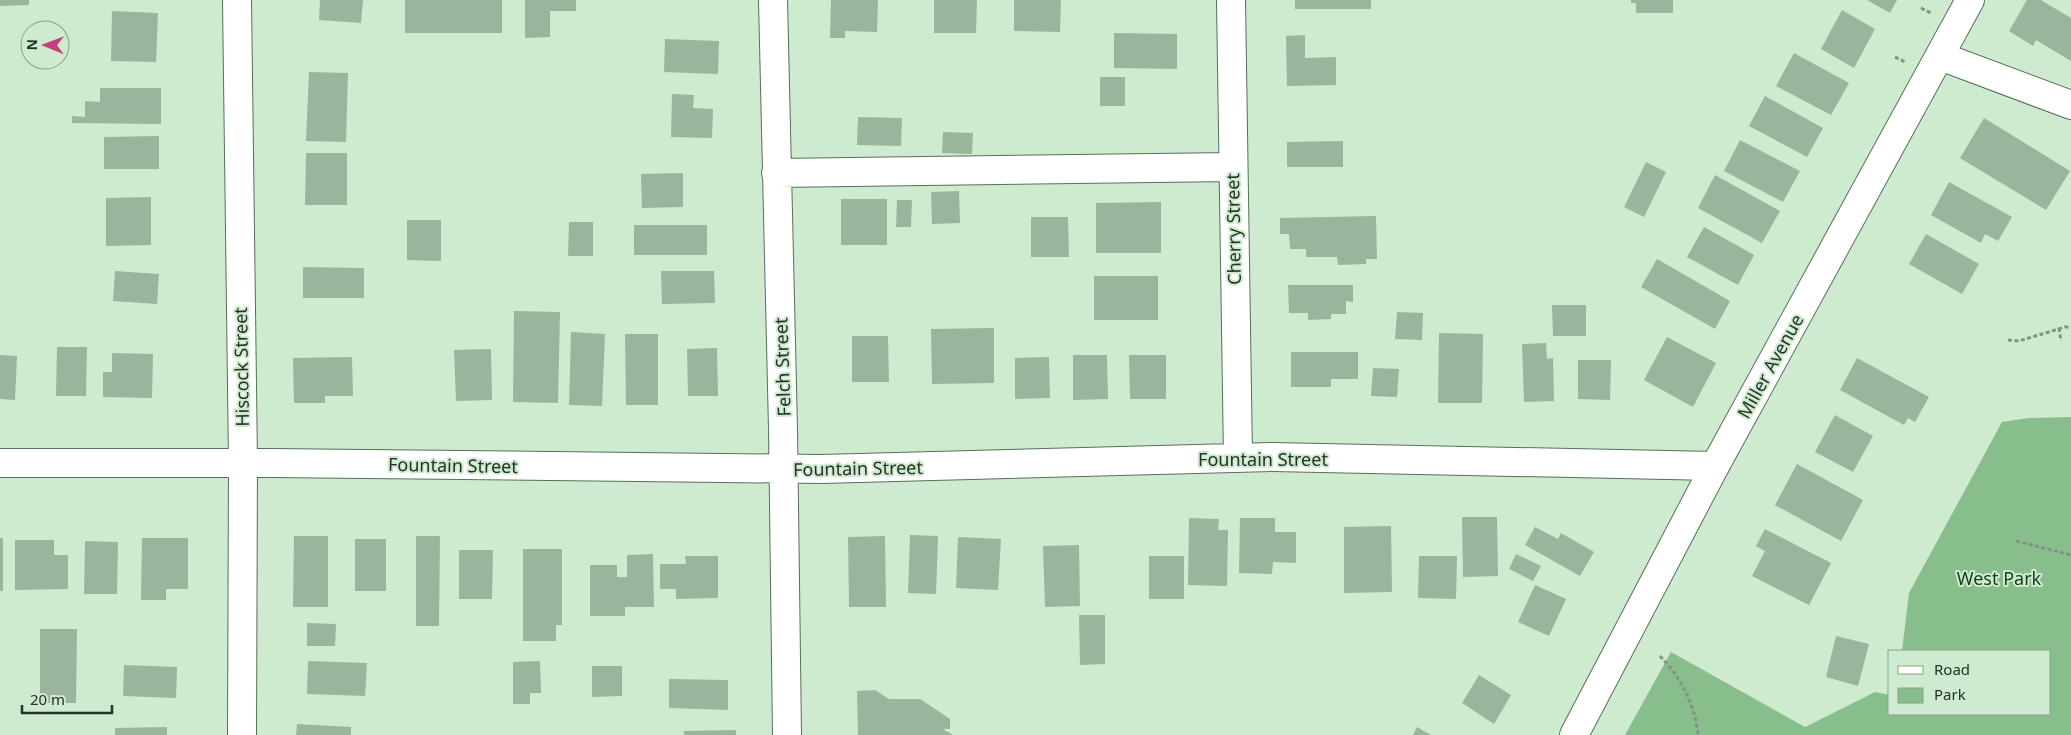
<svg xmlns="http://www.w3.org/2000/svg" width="2071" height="735" font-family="'Noto Sans',sans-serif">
  <rect width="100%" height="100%" fill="#ceeacf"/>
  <!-- green -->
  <path fill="#88be8c" d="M2071,417v318h-446l46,-83 134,75 70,-35 15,3v19h160v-63h-148l7,-58 93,-171 27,-4z"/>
  <!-- building -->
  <path fill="#9ab59b" d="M0,0h29v5l-29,1z
    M320,0h43l-2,23 -42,-3z
    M405,0h97v33h-97z
    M525,0h51v11h-26v26l-25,1z
    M831,0h47l-1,32 -32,-1v7h-15z
    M934,0h43l-1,33h-42z
    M1014,0h47l-1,32 -46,-1z
    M1295,0h76v9h-76z
    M1631,0h42v13h-37v-10h-5z
    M1867,0h30l-7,13z
    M2027,0h14l30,18v43l-35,-21 -3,6 -24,-15z
    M1842,10l33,19 -21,39 -33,-19z
    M112,11l46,2 -2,49 -45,-1z
    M1114,33l63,1v35l-63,-1z
    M1305,35v23l31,-1v28l-49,1 -1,-50z
    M665,39l54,2 -1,33 -54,-2z
    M1794,53l55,30 -18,32 -55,-29z
    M309,72l39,1 -2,69 -40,-1z
    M1100,77h25v29h-25z
    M100,88h61v36l-89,-1v-7l13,1v-16l15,1z
    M672,94l22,1 -1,13 20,1 -1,29 -41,-1z
    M1765,96l58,32 -16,29 -58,-31z
    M858,117l44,1 -1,28 -44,-1z
    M1984,118l86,53 -24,39 -86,-52z
    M943,132l30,1 -1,21 -30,-1z
    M159,136v33h-55v-32z
    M1740,140l60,31 -17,31 -59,-31z
    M1343,141v26h-56v-25z
    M306,153h41v52h-42z
    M1646,162l20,10 -22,45 -20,-10z
    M683,173v34l-41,1 -1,-34z
    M1715,175l65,36 -18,32 -64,-35z
    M1949,182l63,35 -14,24 -13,-7 -4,9 -50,-28z
    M959,191l1,32 -28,1 -1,-32z
    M151,197v48l-45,1v-48z
    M841,199h46v46h-46z
    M897,200h15l-1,27h-15z
    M1161,202v51h-65v-50z
    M1376,216l1,43h-11v5l-28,1 -1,-8h-31v-8h-16l-1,-15h-9v-16z
    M1031,217h37l1,40h-38z
    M407,220h34v41l-34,-1z
    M569,222h24v34h-25z
    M634,225h73v30h-73z
    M1704,227l50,28 -16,30 -51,-28z
    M1926,234l53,30 -17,30 -53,-30z
    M1657,259l73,42 -15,28 -74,-42z
    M303,267l61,1v30h-61z
    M115,271l44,3 -2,30 -44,-3z
    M661,271h53l1,32 -53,1z
    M1094,276h64v44h-64z
    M1288,285h65v17l-7,-1v13h-15v5l-23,1v-7h-19z
    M1552,305h34v31h-33z
    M514,311l46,1 -2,91 -45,-1z
    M1397,312l26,1 -1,27 -27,-1z
    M994,328v55l-62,1 -1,-55z
    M571,332l34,2 -3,72 -33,-1z
    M1439,333l44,1 -1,69h-44z
    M625,334h33v71h-32z
    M852,336h36l1,46h-37z
    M1667,337l49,26 -23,44 -49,-27z
    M1546,343l1,16 6,-1 1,43 -30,1 -2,-58z
    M57,347h30l-1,49h-30z
    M717,348l1,48h-30l-1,-47z
    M491,349l1,51 -36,1 -2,-51z
    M1291,352h67v27h-27v8h-40z
    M112,353l41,1 -1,44 -49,-1v-25h9z
    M0,355l17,1 -2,44 -15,-1z
    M1073,355h34l1,44 -35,1z
    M1129,355h37v44h-36z
    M352,357l1,39h-28v7h-31l-1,-45z
    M1049,357l1,41 -35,1v-41z
    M1857,358l72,39 -14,25 -7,-4 -4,7 -64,-35z
    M1578,360h33l-1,40 -32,-1z
    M1373,368l26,1 -2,28 -26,-1z
    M1835,415l38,21 -20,36 -38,-20z
    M1797,464l66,36 -22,41 -66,-36z
    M1462,517h35l1,59 -35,1z
    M1189,518l30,1 -1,11h10l-1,56 -39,-1z
    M1240,518h35v14h21v31l-23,-1 -1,12 -33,-1z
    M1391,526l1,66 -48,1v-66z
    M1535,527l23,12 3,-6 33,19 -14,24 -55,-31z
    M1765,529l66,34 -22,42 -57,-29 13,-25 -9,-5z
    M910,535l28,1 -2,58 -28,-1z
    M294,536h34v71h-35z
    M416,536h24l-1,90h-23z
    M885,536l1,71h-37l-1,-70z
    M958,537l43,2 -3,51 -42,-2z
    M0,538h3v53h-3z
    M142,538h46v51h-22v11h-25z
    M355,539h31v52h-31z
    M15,540h39v15h14v34l-53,1z
    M85,541l33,1 -1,52h-33z
    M1079,545l1,61 -35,1 -2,-61z
    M523,549h39v76h-6v16h-33z
    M459,550h34l-1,49h-33z
    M653,554l1,53h-29v9h-35v-51h27v12h10v-22z
    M1516,554l25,12 -8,15 -24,-12z
    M685,556h33v42l-42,1v-10h-16v-25h26z
    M1149,556h35v43h-35z
    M1419,556h38l-1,43 -38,-1z
    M1535,585l31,14 -17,37 -31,-14z
    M1079,615h26v49l-25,1z
    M307,623l29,1 -1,22h-28z
    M40,629h37l-1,74h-36z
    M1836,636l33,8 -11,42 -32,-9z
    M308,661l59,2 -2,33 -58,-2z
    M540,661l1,32h-11v11h-17v-42z
    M124,665l53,2 -1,31 -53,-2z
    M592,666h30v30l-30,1z
    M1479,675l32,20 -17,29 -32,-21z
    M669,679l59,1v30l-59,-2z
    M875,690l14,9h31l30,20v10h-7l10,6h-95l-1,-44z
    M297,724l54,3v8h-55z
    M167,727v8h-52v-7z
    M1417,727l14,8h-18z
    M736,730v5h-52v-4z"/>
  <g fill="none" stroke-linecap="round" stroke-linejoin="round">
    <defs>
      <path id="street" d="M237,0l6,463 -1,272
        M773,0l10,429 4,306
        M1231,0l7,458
        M1940,56l131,49
        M776,173l456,-6
        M0,463h271l550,6 452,-12 442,9"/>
      <path id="secondary" d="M1574,735l141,-269 255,-466"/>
    </defs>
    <!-- street casing -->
    <use href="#street" stroke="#577058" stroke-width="30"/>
    <!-- secondary casing -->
    <use href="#secondary" stroke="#577058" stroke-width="30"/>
    <!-- path -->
    <path stroke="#809481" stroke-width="3" stroke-dasharray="4 2.5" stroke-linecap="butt" d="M1921,8l10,5
      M1895,57l10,5
      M2059,328l2,13
      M2008,340l11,1 46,-14h6
      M2016,541l55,14
      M1660,656c21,22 35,48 38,79"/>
    <!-- street -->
    <use href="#street" stroke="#fff" stroke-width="28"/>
    <!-- secondary -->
    <use href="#secondary" stroke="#fff" stroke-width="28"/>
  </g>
  <g text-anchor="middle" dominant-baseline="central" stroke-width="4" stroke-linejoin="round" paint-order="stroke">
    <!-- street labels -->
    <g font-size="18" fill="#273228" stroke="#ceeacf">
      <text transform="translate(1233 229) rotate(-91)">Cherry Street</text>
      <text transform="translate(1770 366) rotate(-61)">Miller Avenue</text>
      <text transform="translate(241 367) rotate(-91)">Hiscock Street</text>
      <text transform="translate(782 367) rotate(-92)">Felch Street</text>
      <text x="1263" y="459">Fountain Street</text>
      <text transform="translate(453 465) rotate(1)">Fountain Street</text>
      <text transform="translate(858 468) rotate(-1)">Fountain Street</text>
    </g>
    <!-- park labels -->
    <g font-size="18" fill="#12421a" stroke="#ceeacf">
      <text x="1999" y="578">West Park</text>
    </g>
  </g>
  <!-- legend -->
  <rect x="1888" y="650" width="162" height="65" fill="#ceeacf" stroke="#8ba08c"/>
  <rect x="1898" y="666" width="25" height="8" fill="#ffffff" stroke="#8ba08c"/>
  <text x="1934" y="675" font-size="15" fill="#273228">Road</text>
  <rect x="1898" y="688" width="25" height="15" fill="#88be8c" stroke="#8ba08c"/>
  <text x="1934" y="700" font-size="15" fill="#273228">Park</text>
  <!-- north arrow -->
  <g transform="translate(45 45) rotate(271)"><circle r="24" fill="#ceeacf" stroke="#8ba08c"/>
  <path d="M0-4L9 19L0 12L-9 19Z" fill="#c63e7c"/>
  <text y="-8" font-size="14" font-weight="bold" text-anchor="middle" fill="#273228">N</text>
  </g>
  <!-- scale -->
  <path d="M22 705v8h90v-8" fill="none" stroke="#273228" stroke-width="2.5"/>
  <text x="30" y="705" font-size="15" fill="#273228" stroke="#ceeacf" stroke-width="4" paint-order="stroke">20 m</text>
</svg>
